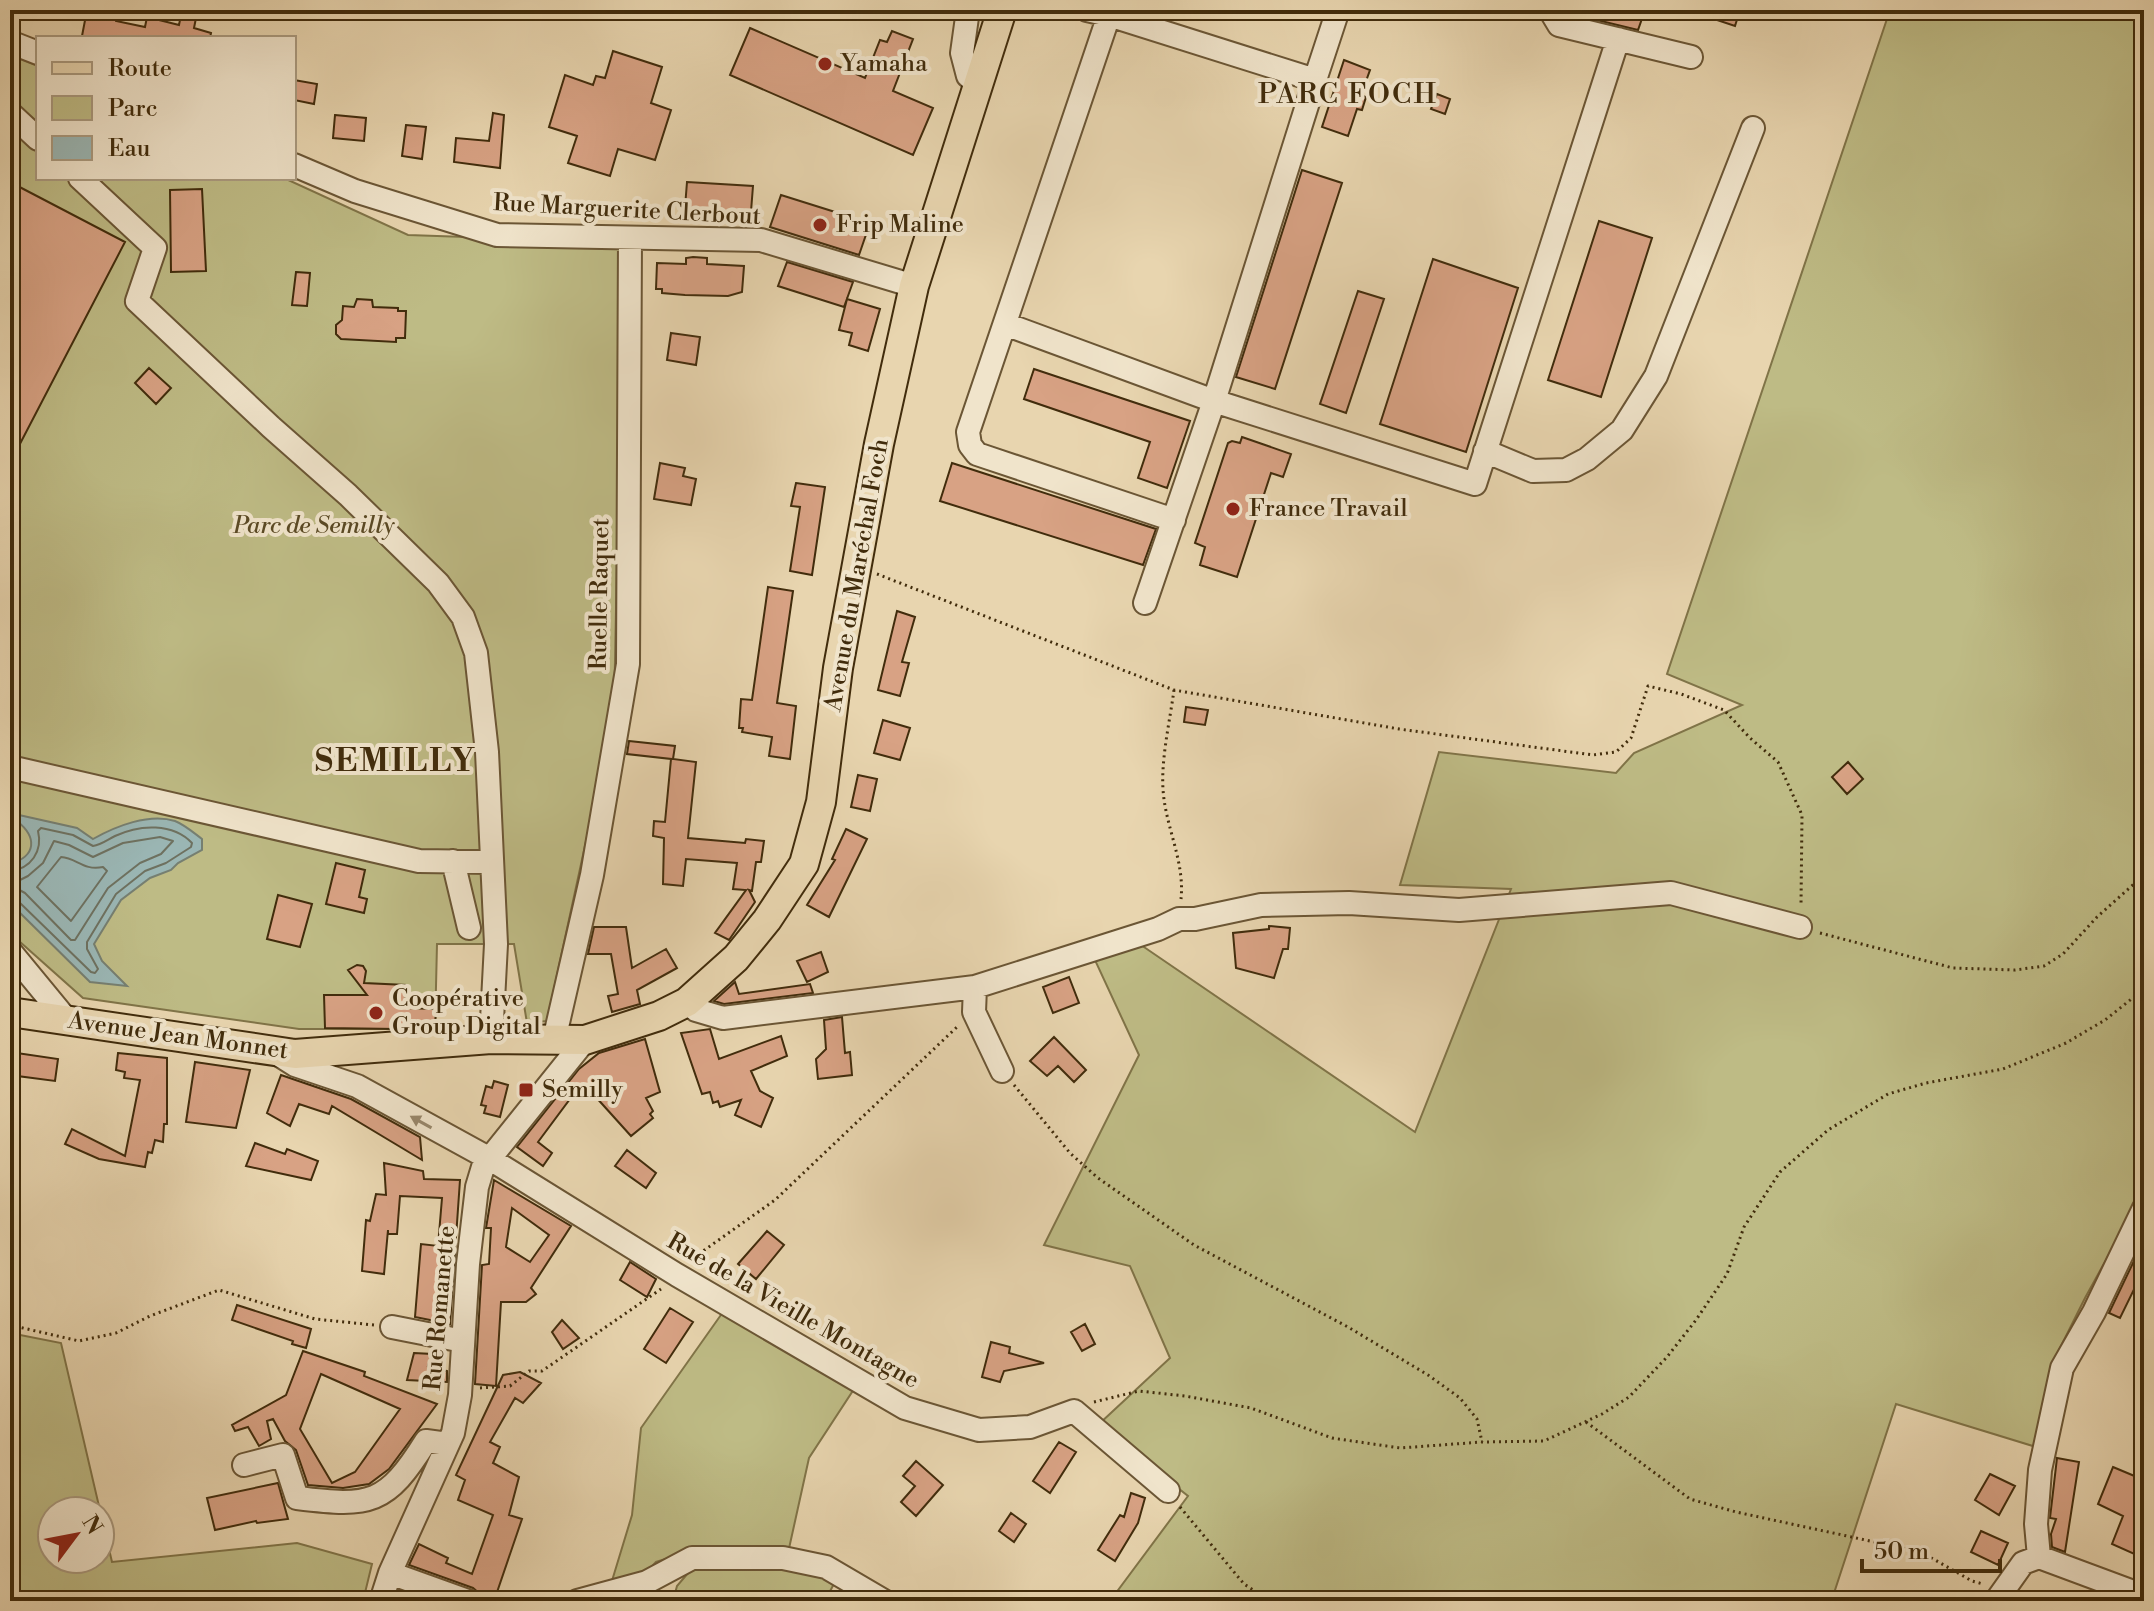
<svg xmlns="http://www.w3.org/2000/svg" width="2154" height="1611" font-family="'Libre Bodoni',serif">
  <rect width="100%" height="100%" fill="#e8d5af"/>
  <filter id="stains"><feTurbulence type="fractalNoise" baseFrequency=".0025" numOctaves="4"/><feColorMatrix values="0 0 0 0 .2 0 0 0 0 .09 0 0 0 0 .02 0 0 0 .5 -.17"/></filter>
  <radialGradient id="worn" r=".72"><stop offset=".6" stop-color="#630" stop-opacity="0"/><stop offset="1" stop-color="#630" stop-opacity=".3"/></radialGradient>
  <!-- green -->
  <path fill="#bebb85" stroke="#807448" stroke-width="2" fill-rule="evenodd" d="M1890,10h254v74l-4,3 4,15v1089l-59,107 -34,68 -15,81 -140,-43 -61,186 -8,11h-717l78,-105 -90,-71 72,-67 -40,-92 -86,-21 95,-190 -45,-97 47,-13 274,187 96,-243 -111,-4 39,-133 177,21 18,-20 108,-48 -75,-31z
    M10,55l28,11v112h246l124,57 208,7 7,11 -9,459 -67,309 -20,2 -13,-79h-77l-2,85h-136l-216,-31 -73,-65z
    M723,1312l131,77 -45,69 -21,95 -96,-2 -36,11 -13,14 -32,8 21,-69 9,-87z
    M10,1333l51,10 51,219 185,-19 75,21 -9,37h-353zM52,1511h48v48h-48z
    M779,1563l57,17 -8,15 15,6h-170l4,-15 17,-20z"/>
  <!-- water -->
  <path fill="#9ab6b4" stroke="#767f71" stroke-width="2" d="M10,813l67,15 16,11c23,-13 56,-26 82,-18 10,4 19,12 27,18v11l-24,13 -7,7 -21,8 -29,22 -27,44 8,17 25,25 -37,-4 -80,-79v-39c27,-8 27,-27 7,-43l-7,1z"/>
  <g fill="none" stroke-linecap="round" stroke-linejoin="round">
    <!-- shore -->
    <path stroke="#6e7160" stroke-width="2" d="M61,857c16,1 22,14 42,10l4,4 -36,50 -34,-34z
      M10,871c21,-2 33,-20 28,-40l3,-3 32,7 20,11c8,-1 14,-6 22,-10 25,-12 58,-13 77,7l-1,4 -25,16 -21,8 -29,23 -29,48v7l11,20 -3,4 -4,-1 -73,-71 -8,-2
      M10,881l2,3 16,-8 15,-13 11,-22 15,4 24,12 30,-14 37,-6 13,4 -12,13 -21,9 -32,25 -33,52h-4l-46,-47 -13,-7 -2,2"/>
  </g>
  <!-- building -->
  <path fill="#d8a284" stroke="#412c0c" stroke-width="2" fill-rule="evenodd" d="M87,10l29,3v8l29,6 2,-10 32,8 3,-15h3l12,3 -3,15 17,5 -1,5h-115l-13,-2z
    M1569,10h76l-7,20 -70,-17z
    M1696,10h44l-5,16 -39,-13z
    M750,28l115,50 15,-38 7,2 5,-11 21,8 -20,52 40,17 -20,47 -183,-80z
    M613,51l49,16 -11,36 20,7 -16,50 -37,-11 -8,27 -42,-13 9,-27 -28,-9 16,-52 28,10 3,-9 9,2z
    M1344,60l26,10 -9,25 5,2 -4,13 -5,-1 -9,27 -26,-9z
    M294,80l23,4 -3,20 -20,-4z
    M1437,94l13,5 -5,15 -14,-5z
    M493,113l11,2 -4,53 -46,-6 2,-24 33,3z
    M335,115l31,3 -2,23 -31,-3z
    M406,125l20,2 -4,32 -20,-3z
    M1302,170l40,13 -67,206 -39,-12z
    M10,182l115,60 -115,221z
    M687,182l66,4 -3,38 -66,-4z
    M202,189l4,82 -35,1 -1,-82z
    M781,195l89,28 -11,32 -89,-28z
    M1599,221l53,17 -51,159 -53,-17z
    M693,257l14,1v6l37,2 -2,26 -14,4 -43,-1 -23,-2v-4h-6l1,-26 29,1v-6z
    M1433,259l85,29 -52,164 -86,-28z
    M787,262l66,20 -9,25 -66,-21z
    M296,272l14,1 -3,33 -15,-1z
    M1358,291l26,8 -38,114 -26,-9z
    M357,299l15,1 1,7 25,1v3h8l-1,27h-9v4l-55,-3 -5,-5v-9l6,-5 1,-14 11,1z
    M847,299l33,10 -12,42 -19,-6 3,-12 -13,-3z
    M671,333l29,4 -4,28 -29,-5z
    M149,368l22,20 -15,16 -21,-21z
    M1034,369l156,52 -23,67 -29,-10 12,-36 -126,-43z
    M1242,437l49,17 -8,23 -12,-4 -34,104 -37,-12 5,-18 -10,-4 33,-100 4,-2 8,2z
    M660,463l25,5 -2,8 13,3 -5,26 -37,-6z
    M952,463l204,66 -13,36 -203,-64z
    M796,483l29,4 -13,88 -22,-4 10,-64 -9,-1z
    M768,587l25,4 -16,112 19,3 -6,53 -21,-3 3,-19 -30,-5 1,-4h-4l2,-29 11,1z
    M897,611l18,6 -13,45 7,1 -9,33 -22,-6z
    M1186,707l22,3 -3,15 -21,-3z
    M883,720l27,8 -10,32 -26,-7z
    M629,741l46,5 -2,13 23,3 -8,76 57,5 1,-4 18,2 -3,21h-5l-4,29 -3,-1 6,12 -26,38 -14,-7 31,-43 -13,-1 4,-26 -51,-4 -3,27 -20,-2 1,-46 -11,-2 1,-15 11,1 6,-63 -44,-5z
    M1848,762l15,17 -16,15 -15,-17z
    M858,775l19,4 -7,32 -19,-4z
    M846,829l21,10 -38,78 -22,-12 28,-45 -3,-1z
    M336,863l29,7 -6,27 8,2 -3,14 -38,-9z
    M278,895l34,9 -12,43 -33,-8z
    M1269,926l21,2 -2,21h-5l-9,29 -38,-10 -3,-35 36,-4z
    M594,927h32l6,41 34,-19 11,19 -40,22 3,14 -28,8 -4,-16 10,-2 -7,-40h-23z
    M821,952l7,20 -21,10 -10,-21z
    M357,965l6,1 3,5 -2,12 42,2 -1,23 31,1 -1,17 -37,3 -73,-1 -1,-33h43l-19,-25z
    M1069,977l10,26 -26,10 -10,-26z
    M735,982l4,12 71,-10 3,9 -89,11 -10,-3z
    M842,1017l3,36 5,-1 2,23 -34,4 -2,-20 10,-10 -2,-29z
    M710,1029l9,30 62,-23 6,20 -36,15 9,20 13,7 -12,29 -26,-12 6,-15 -21,7 -2,-6 -5,2 -3,-11 -8,2 -21,-61z
    M1054,1037l32,33 -12,12 -16,-16 -11,10 -17,-15z
    M645,1039l15,53 -14,6 7,13 -3,3 3,4 -22,18 -46,-51 -12,10 -35,47 14,11 -9,13 -26,-19 62,-78 20,-16z
    M10,1052l48,7 -3,22 -45,-6z
    M118,1053l49,5v66h-3l-1,18 -8,-2 -3,13 -4,-1 -3,15 -46,-8 -34,-15 7,-15 53,27 15,-76 -16,-2 1,-6 -9,-2z
    M195,1062l55,8 -14,58 -50,-6z
    M281,1075l70,24 69,38 2,23 -90,-54 -3,8 -30,-10 -9,22 -23,-13z
    M494,1081l14,4 -8,32 -16,-4 2,-7 -5,-1 5,-19 6,2z
    M255,1143l30,11 2,-5 31,12 -7,19 -65,-14z
    M627,1150l29,23 -10,15 -31,-22z
    M384,1163l39,8 1,8 36,1 -10,144 -35,-7 6,-73 17,2 4,-48 -42,-2 -3,38h-9v-4l-4,44 -22,-3 4,-51 4,1 6,-27 10,1z
    M494,1180l77,46 -40,62 5,6 -10,8h-25l-5,84 -21,-2 7,-119 7,-1 2,-36h-5zM512,1208l37,27 -19,27 -24,-15z
    M767,1231l17,14 -28,34 -18,-15z
    M2144,1240v29l-24,49 -11,-5z
    M630,1262l26,17 -9,18 -27,-17z
    M237,1305l74,24 -5,19 -14,-4 1,-3 -61,-21z
    M670,1308l23,14 -27,41 -22,-14z
    M562,1320l17,18 -16,11 -11,-17z
    M1085,1324l10,20 -13,7 -11,-19z
    M991,1342l19,5 -1,6 35,10 -40,8 -4,11 -18,-5z
    M303,1351l62,21 -1,4 73,28 -48,65 -20,15 -26,4 -35,-3 -12,-35 -11,-9 -12,-22 -6,2 4,18 -12,7 -11,-19 -13,4 -3,-6 54,-30zM321,1374l79,35 -45,63 -23,11 -32,-54z
    M414,1353l18,1 -4,12 19,5v11l-40,-2z
    M520,1372l21,11 -18,20 -8,-5 -25,44 10,5 -7,16 26,14 -10,38 13,4 -28,82h-12l-3,-8 -6,-5 -64,-23 10,-21 29,14 -2,5 26,11 21,-59 -35,-15 7,-20 -9,-5 47,-100z
    M1059,1442l17,10 -26,41 -17,-12z
    M2057,1458l22,4 -14,90 -13,-5 -1,-13 5,-15 -6,-1z
    M916,1461l27,24 -27,31 -15,-14 14,-16 -12,-10z
    M2113,1467l31,13v69l-3,8 -29,-13 11,-28 -25,-12z
    M1990,1474l25,12 -16,29 -24,-15z
    M278,1483l10,36 -31,4 -1,-2 -41,9 -8,-32z
    M1131,1493l14,5 -7,25 -23,38 -17,-11 22,-35 4,2z
    M1011,1513l15,11 -12,18 -15,-11z
    M1981,1531l27,12 -10,22 -27,-13z"/>
  <g fill="none" stroke-linecap="round" stroke-linejoin="round">
    <defs>
      <path id="minor" d="M968,10l-6,43 6,23 11,7
        M1087,10l22,5 -141,417 2,13 7,9 197,66
        M1110,10l-1,5 206,65 -101,321 261,83 143,-445
        M1550,10l9,15 132,32
        M10,42l28,11
        M1315,80l23,-70
        M10,113l28,26
        M294,165l61,26 142,44 264,5 153,46
        M80,178l75,70 -18,53 134,126 77,68 90,88 25,34 13,36 11,99 9,192 -5,95
        M1005,324l209,77 -69,202
        M1485,451l48,20 33,-1 21,-11 35,-29 34,-54 97,-248
        M10,767l409,94 72,1
        M453,861l16,67
        M10,951l56,68
        M975,987l-1,25 28,59
        M687,1002l9,8 27,8 252,-31 183,-58 21,-10h16l66,-14 88,-2 110,7 212,-17 129,34
        M554,1040l38,-165 36,-211 2,-426
        M276,1053l19,12 62,21 133,73 187,116 228,133 74,22 51,-3 44,-16 94,80
        M392,1327l71,14
        M244,1465l39,-10 14,43c74,9 89,7 129,-57l22,3
        M2039,1557l-3,-33 4,-54 22,-102 32,-56 50,-104
        M390,1573l78,28
        M381,1601l9,-28 63,-140 7,-38 8,-131 9,-77 6,-20 102,-127
        M577,1601l70,-19 45,-24h91l43,9 58,34
        M1996,1601l27,-38 16,-6 105,39"/>
      <path id="major" d="M10,1012l285,42 196,-15 94,1 74,-24 28,-14 49,-44 31,-38 37,-56 17,-62 17,-134 41,-224 35,-158 88,-276"/>
    </defs>
    <!-- minor casing -->
    <use href="#minor" stroke="#6b5635" stroke-width="26"/>
    <!-- major casing -->
    <use href="#major" stroke="#412c0c" stroke-width="32"/>
    <!-- path -->
    <path stroke="#412c0c" stroke-width="3" stroke-dasharray="2 4" stroke-linecap="butt" d="M877,574l297,116 225,39 194,26 23,-3 15,-14 17,-52 33,8 43,16 26,28 28,24 24,53 -1,90
      M1174,690c-4,30 -13,69 -11,99 2,37 22,72 18,110
      M1820,933l133,35 62,2 29,-4 19,-12 34,-37 47,-42
      M1014,1085l56,68 28,25 96,67 154,82 80,48 32,23 17,21 5,23
      M689,1261l86,-61 182,-173
      M10,1325l69,16 37,-8 34,-17 69,-26 96,29 59,6
      M480,1388l30,-2 19,-15h13l119,-82
      M1094,1402l45,-11 46,5 66,12 81,30 68,10 82,-6 62,-1 58,-27 27,-17 38,-40 29,-37 31,-46 17,-47 36,-55 48,-42 60,-36 38,-11 77,-14 63,-26 39,-23 39,-31
      M1586,1422l104,77 46,13 185,40 51,29 11,3
      M1180,1507l64,77 26,17"/>
    <!-- minor -->
    <use href="#minor" stroke="#f0e4cb" stroke-width="22"/>
    <!-- major -->
    <use href="#major" stroke="#e8d5af" stroke-width="28"/>
  </g>
  <!-- one-way arrows -->
  <defs><path id="oneway-solid" d="M-6-.8H1V-3.2L6.5 0L1 3.2V.8H-6Z" transform="scale(2)"/></defs>
  <use fill="#98886c" href="#oneway-solid" transform="translate(421 1122) rotate(-151)"/>
  <!-- markers -->
  <g fill="#8f2418" stroke="#f0e4cb" stroke-width="3">
    <circle cx="825" cy="64" r="8"/>
    <circle cx="820" cy="225" r="8"/>
    <circle cx="1233" cy="509" r="8"/>
    <circle cx="376" cy="1013" r="8"/>
    <rect x="518" y="1082" width="16" height="16" rx="4"/>
  </g>
  <g text-anchor="middle" dominant-baseline="central" stroke-width="8" stroke-linejoin="round" paint-order="stroke">
    <!-- poi labels -->
    <g font-size="24" fill="#412c0c" stroke="#f0e4cb" text-anchor="start">
      <text x="841" y="64">Yamaha</text>
      <text x="836" y="225">Frip Maline</text>
      <text x="1249" y="509">France Travail</text>
      <text x="392" y="999">Coopérative<tspan x="392" dy="28">Group Digital</tspan></text>
      <text x="542" y="1090">Semilly</text>
    </g>
    <!-- street labels -->
    <g font-size="24" fill="#412c0c" stroke="#f0e4cb">
      <text transform="translate(627 210) rotate(3)">Rue Marguerite Clerbout</text>
      <text transform="translate(857 575) rotate(-80)">Avenue du Maréchal Foch</text>
      <text transform="translate(600 594) rotate(-89)">Ruelle Raquet</text>
      <text transform="translate(178 1036) rotate(8)">Avenue Jean Monnet</text>
      <text transform="translate(440 1308) rotate(-85)">Rue Romanette</text>
      <text transform="translate(793 1311) rotate(30)">Rue de la Vieille Montagne</text>
    </g>
    <!-- park labels -->
    <g font-size="24" font-style="italic" fill="#5a4924" stroke="#f0e4cb">
      <text x="314" y="526">Parc de Semilly</text>
    </g>
    <!-- quarter labels -->
    <g font-size="28" letter-spacing="2" fill="#412c0c" stroke="#f0e4cb">
      <text x="1348" y="94">PARC FOCH</text>
    </g>
    <!-- district labels -->
    <g font-size="32" font-weight="bold" letter-spacing="2" fill="#412c0c" stroke="#f0e4cb">
      <text x="396" y="761">SEMILLY</text>
    </g>
  </g>
  <!-- margin -->
  <rect width="2154" height="1611" fill="none" stroke="#e8d5af" stroke-width="40"/>
  <rect x="12" y="12" width="2130" height="1587" fill="none" stroke="#412c0c" stroke-width="4"/>
  <rect x="20" y="20" width="2114" height="1571" fill="none" stroke="#412c0c" stroke-width="2"/>
  <!-- legend -->
  <rect x="36" y="36" width="260" height="144" fill="#f0e4cb" stroke="#aa9a7f" stroke-width="2"/>
  <rect x="52" y="62" width="40" height="12" fill="#e8d5af" stroke="#aa9a7f" stroke-width="2"/>
  <text x="108" y="76" font-size="24" fill="#412c0c">Route</text>
  <rect x="52" y="96" width="40" height="24" fill="#bebb85" stroke="#aa9a7f" stroke-width="2"/>
  <text x="108" y="116" font-size="24" fill="#412c0c">Parc</text>
  <rect x="52" y="136" width="40" height="24" fill="#9ab6b4" stroke="#aa9a7f" stroke-width="2"/>
  <text x="108" y="156" font-size="24" fill="#412c0c">Eau</text>
  <!-- north arrow -->
  <g transform="translate(76 1535) rotate(58)"><circle r="38" fill="#f0e4cb" stroke="#aa9a7f" stroke-width="2"/>
  <path d="M0-6L14 30L0 20L-14 30Z" fill="#8f2418"/>
  <text y="-12" font-size="22" font-weight="bold" text-anchor="middle" fill="#412c0c">N</text>
  </g>
  <!-- scale -->
  <path d="M1862 1559v12h138v-12" fill="none" stroke="#412c0c" stroke-width="4"/>
  <text x="1874" y="1559" font-size="24" fill="#412c0c" stroke="#f0e4cb" stroke-width="6" paint-order="stroke">50 m</text>
  <rect width="100%" height="100%" filter="url(#stains)"/>
  <rect width="100%" height="100%" fill="url(#worn)"/>
</svg>
